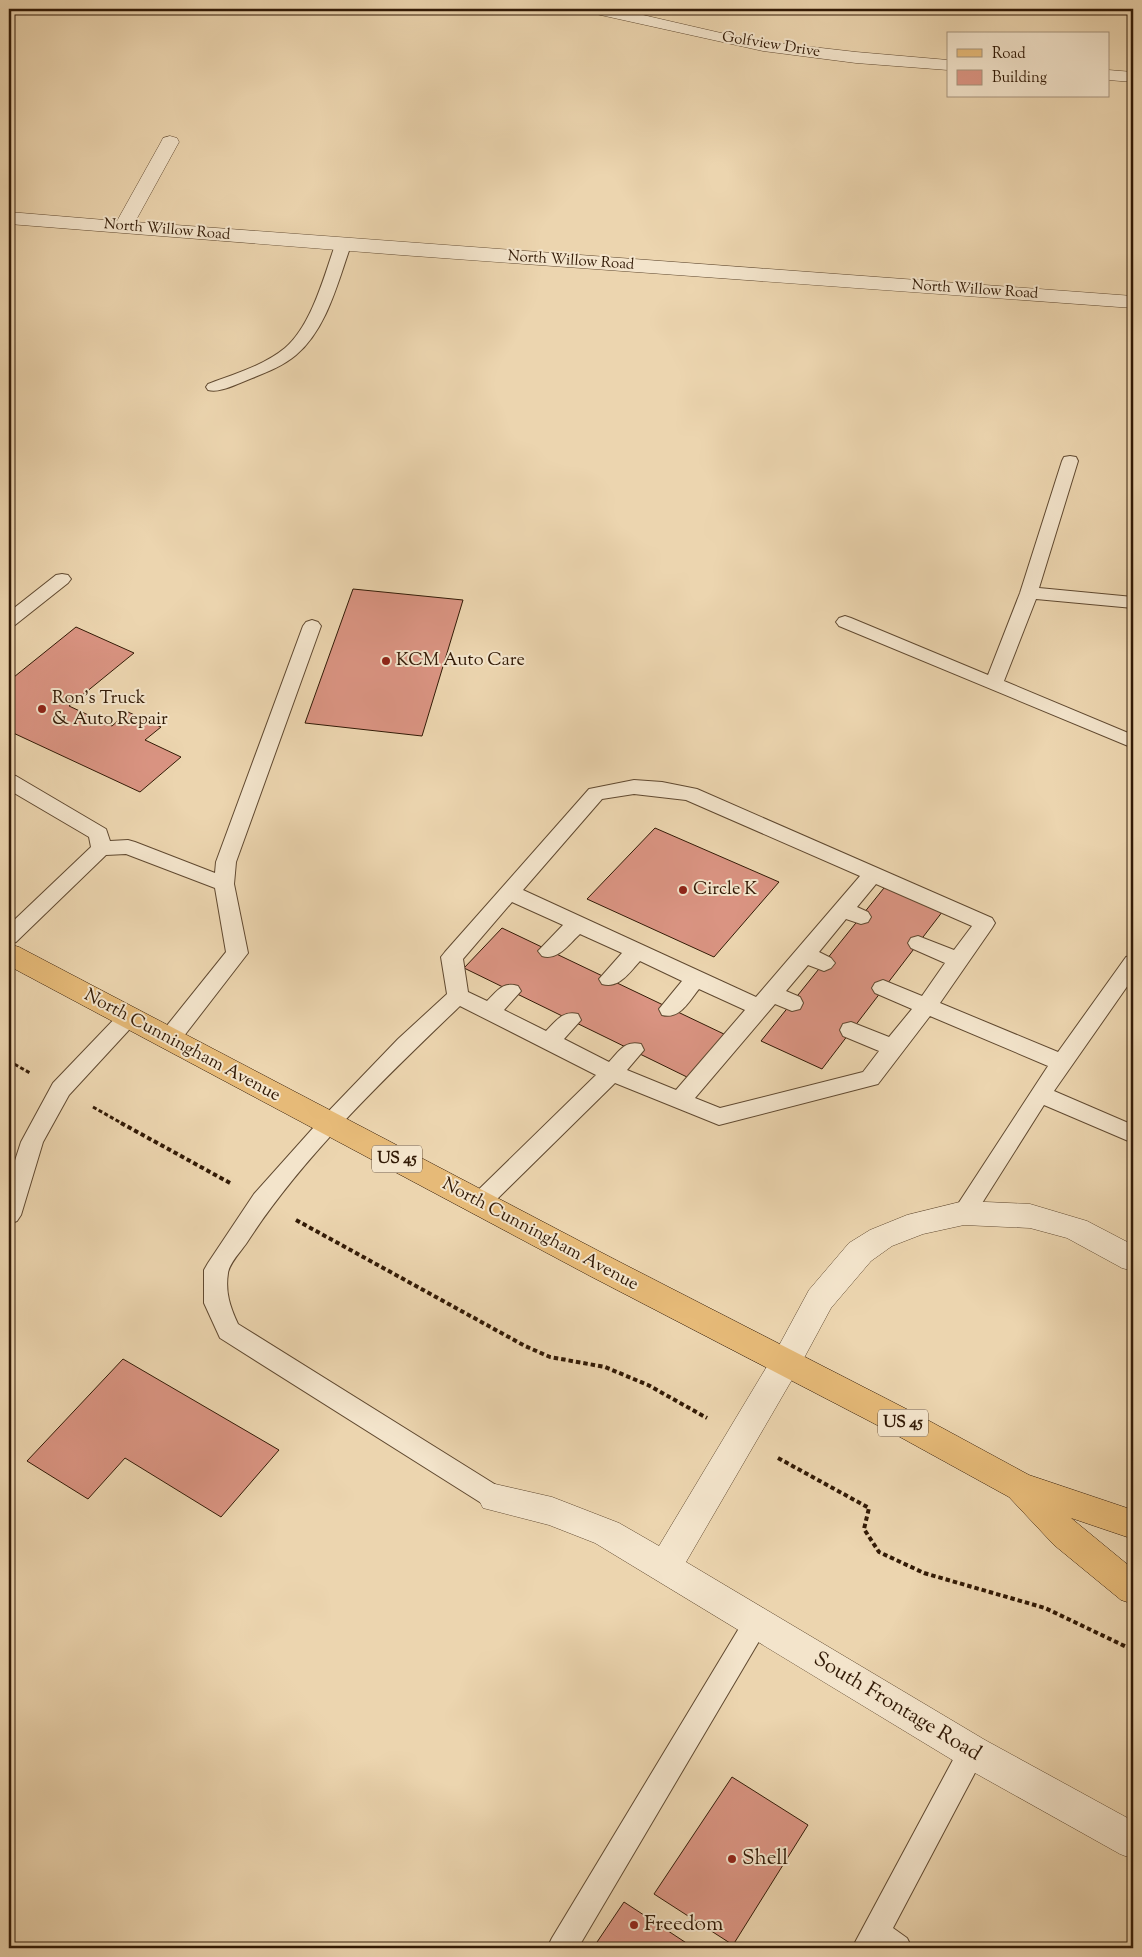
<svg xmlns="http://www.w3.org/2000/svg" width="1142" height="1957" font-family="'Sorts Mill Goudy',serif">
  <rect width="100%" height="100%" fill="#ecd5af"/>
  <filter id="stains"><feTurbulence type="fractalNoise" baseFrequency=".004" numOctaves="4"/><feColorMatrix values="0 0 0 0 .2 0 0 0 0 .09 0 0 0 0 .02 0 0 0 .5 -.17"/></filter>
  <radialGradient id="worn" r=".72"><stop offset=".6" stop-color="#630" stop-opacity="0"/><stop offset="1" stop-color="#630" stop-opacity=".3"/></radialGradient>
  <!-- building -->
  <path fill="#da9482" stroke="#321a06" d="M353,589l110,11 -41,136 -117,-13z
    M76,627l58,26 -65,53 43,20 16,-14 33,15 -16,13 36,17 -41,35 -131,-61v-50z
    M655,828l124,54 -65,75 -127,-58z
    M888,883l58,24 -124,162 -61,-28z
    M502,928l224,107 -37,43 -225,-110z
    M123,1359l156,91 -58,67 -96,-59 -37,41 -61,-38z
    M732,1777l76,48 -75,120 -79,-51z
    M624,1902l70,46h-101z"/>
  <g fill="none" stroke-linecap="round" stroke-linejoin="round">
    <defs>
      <path id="service" d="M343,240l5,2 3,3c-13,36 -24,84 -55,110 -14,12 -34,19 -51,26 -11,4 -25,12 -37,9l-2,-3 2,-3c26,-10 55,-18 77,-36 26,-22 39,-71 50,-103l3,-3z
        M1070,456l6,1 2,4 -39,127 94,9v11l-97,-9 -32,82 129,54v13l-294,-122 -3,-4 3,-4 6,-2 6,2 137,57 32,-82 42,-132 2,-4z
        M62,574l6,1 3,4 -3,4 -53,42 -6,2v-15l47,-37z
        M312,620l6,2 3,4 -85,236 -2,22 14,69 -71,92 -8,2 -8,-2 -3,-6 3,-6 65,-81 -11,-64 -89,-34 -20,1 -90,87 -7,2v-19l82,-78 -2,-10 -80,-47v-15l7,1 90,53 4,12 18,-1 7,2 80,31 1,-11 87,-236 3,-4z
        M634,780l28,2 35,7 295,129 3,5 -3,5 -52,75 118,49 68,-95 7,-2v23l-79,113 79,34v18l-89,-38 -72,114 -8,3 -8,-3 -4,-6 4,-6 92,-141 -118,-50 -52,68 -159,41 -104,-42 -127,125 -8,3 -8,-3 -4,-6 4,-6 124,-121 -136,-69c-74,71 -159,152 -214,238 -6,8 -17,20 -18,29 -3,19 2,34 10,51l266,166 4,8 -4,8 -9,3 -9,-3 -266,-168 -16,-35v-33l4,-7 46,-69 68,-76 76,-79 49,-45 -6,-37 4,-5 144,-163zM634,794l52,6 174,76 -104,121 -233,-107 79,-91zM876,884l96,42 -18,24 -36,-14 -7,2 -3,5 3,5 34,15 -23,33 -39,-16 -8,3 -3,5 3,5 37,16 -23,28 -38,-15 -8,2 -3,6 3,6 36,15 -16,21 -143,36 -25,-10 80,-94 17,7 8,-2 3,-6 -3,-6 -14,-6 22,-26 16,6 7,-3 4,-5 -4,-5 -12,-6 27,-33 15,5 7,-2 3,-5 -3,-5 -11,-5zM512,902l51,23 -25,26 4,5c16,5 27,-12 38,-22l42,19 -23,26 3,5c17,5 27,-11 38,-23l42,20 -23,28 3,6c18,5 27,-14 37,-26l46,21 -69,80 -49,-20 17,-20 -3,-6c-16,-4 -22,7 -32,18l-45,-23 17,-19 -3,-6c-15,-4 -22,7 -32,17l-42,-21 17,-19 -3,-5c-15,-5 -21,5 -31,15l-19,-9 -5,-33z
        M129,1010l8,2 3,6 -71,77 -26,47 -22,73 -4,6 -8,3v-45l12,-37 32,-59 68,-71z
        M756,1611l9,4 4,8 -4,8 -187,317h-31l5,-10 195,-323z
        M972,1739l10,4 4,9 -93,176 14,10 5,10h-60l110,-205z"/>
      <path id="minor" d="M587,9h30l104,24 65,11 70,8 92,8v10l-92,-7 -93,-12 -167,-37 -6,-1z
        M1108,70l25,2v10l-25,-2z
        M170,136l7,2 2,4 -44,80 998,74v12l-732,-53 -392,-31v-12l108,9 44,-79 2,-4z
        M964,1201l66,3 57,17 46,24v26l-11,-3 -55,-30 -37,-10 -66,-3 -41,9 -31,12 -21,15 -40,47 -34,63 -111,191 299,178 148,81v38l-13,-5 -161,-90 -364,-221 -46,-18 -66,-17 -5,-10 5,-10 12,-4 57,13 67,26 40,23 116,-193 34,-63 40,-47 21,-13 37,-15z"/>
      <path id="primary" d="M9,944l10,3 593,311 310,159 107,58 104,35v29l-62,-21 62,51v35l-12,-4 -67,-55 -45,-48 -109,-60 -310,-161 -581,-310z"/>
    </defs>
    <!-- service casing -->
    <use href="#service" stroke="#604930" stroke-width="2"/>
    <!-- minor casing -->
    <use href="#minor" stroke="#604930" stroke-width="1"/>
    <!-- primary casing -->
    <use href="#primary" stroke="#321a06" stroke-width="1"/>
    <!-- path-far1 -->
    <path stroke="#321a06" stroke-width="3" stroke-dasharray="4 2.5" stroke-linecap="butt" d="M9,1061l21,12
      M93,1107l30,17"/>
    <!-- path -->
    <path stroke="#321a06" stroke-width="4" stroke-dasharray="4.5 3" stroke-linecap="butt" d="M121,1123l109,60
      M296,1220l229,126 25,11 55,10 43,18 59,33
      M778,1458l91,50 -5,21 15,23 45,21 121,35 88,42"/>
    <!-- service -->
    <use href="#service" fill="#f3e4cb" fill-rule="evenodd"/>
    <!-- minor -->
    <use href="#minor" fill="#f3e4cb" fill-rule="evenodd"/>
    <!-- primary -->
    <use href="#primary" fill="#e6ba78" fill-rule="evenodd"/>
  </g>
  <!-- markers -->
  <g fill="#8f2418" stroke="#f3e4cb" stroke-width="2">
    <circle cx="386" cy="661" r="5"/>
    <circle cx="42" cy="709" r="5"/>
    <circle cx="683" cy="890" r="5"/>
    <circle cx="732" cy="1859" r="5"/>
    <circle cx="634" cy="1925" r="5"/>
  </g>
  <g text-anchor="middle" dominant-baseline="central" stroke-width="4" stroke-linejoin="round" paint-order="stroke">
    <!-- far-street labels -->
    <g font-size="15" fill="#321a06" stroke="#f3e4cb">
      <text transform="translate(771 45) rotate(9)">Golfview Drive</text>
      <text transform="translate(167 230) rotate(5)">North Willow Road</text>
      <text transform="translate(571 261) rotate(4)">North Willow Road</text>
      <text transform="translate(975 290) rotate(4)">North Willow Road</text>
    </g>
    <!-- shield labels -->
    <g fill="#f3e4cb" stroke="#6c5741" stroke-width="1">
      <rect x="372" y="1145.5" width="50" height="27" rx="4"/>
      <rect x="878" y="1409.5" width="50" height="27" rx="4"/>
    </g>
    <g font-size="16" font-weight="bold" fill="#321a06">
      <text x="397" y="1159">US 45</text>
      <text x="903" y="1423">US 45</text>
    </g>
    <!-- poi labels -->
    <g font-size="18" fill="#321a06" stroke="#f3e4cb" text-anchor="start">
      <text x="396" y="661">KCM Auto Care</text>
      <text x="52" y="699">Ron's Truck<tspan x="52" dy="21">&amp; Auto Repair</tspan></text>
      <text x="693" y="890">Circle K</text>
    </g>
    <!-- street labels -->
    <g font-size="18" fill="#321a06" stroke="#f3e4cb">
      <text transform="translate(182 1046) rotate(28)">North Cunningham Avenue</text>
      <text transform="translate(540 1235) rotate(28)">North Cunningham Avenue</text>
    </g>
    <!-- near-street labels -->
    <g font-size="21" fill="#321a06" stroke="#f3e4cb">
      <text transform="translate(897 1707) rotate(31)">South Frontage Road</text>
    </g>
    <!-- near-poi labels -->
    <g font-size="21" fill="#321a06" stroke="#f3e4cb" text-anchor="start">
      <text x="742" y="1859">Shell</text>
      <text x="644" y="1925">Freedom</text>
    </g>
  </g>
  <!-- margin -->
  <rect width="1142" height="1957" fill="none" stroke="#ecd5af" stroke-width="30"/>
  <rect x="10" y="10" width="1122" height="1937" fill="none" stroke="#321a06" stroke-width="2.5"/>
  <rect x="15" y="15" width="1112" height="1927" fill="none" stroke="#321a06"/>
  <!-- legend -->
  <rect x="947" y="32" width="162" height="65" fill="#f3e4cb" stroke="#a6937c"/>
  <rect x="957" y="49" width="25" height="8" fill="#e6ba78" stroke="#a6937c"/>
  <text x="992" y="58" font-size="15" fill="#321a06">Road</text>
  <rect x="957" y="70" width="25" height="15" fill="#da9482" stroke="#a6937c"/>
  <text x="992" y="82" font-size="15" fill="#321a06">Building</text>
  <rect width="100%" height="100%" filter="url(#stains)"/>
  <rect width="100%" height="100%" fill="url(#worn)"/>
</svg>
